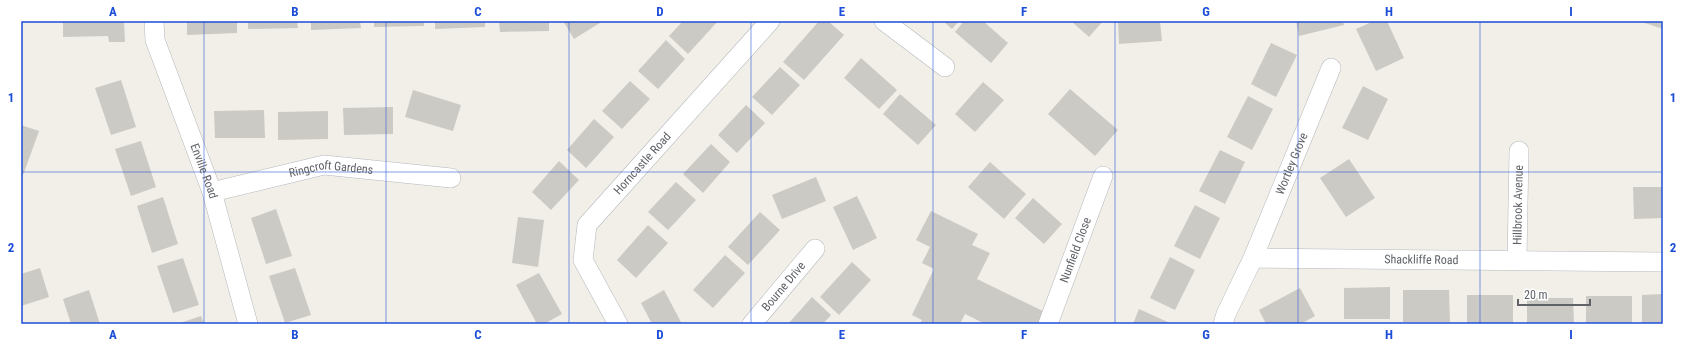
<svg xmlns="http://www.w3.org/2000/svg" width="1684" height="345" font-family="'Roboto Condensed',sans-serif">
  <rect width="100%" height="100%" fill="#f1efe8"/>
  <!-- building -->
  <path fill="#cccac5" d="M63,21h61l1,21h-16l-1,-6 -45,1z
    M187,21h50v12l-50,2z
    M248,21h49l1,7 -50,1z
    M311,21h49l1,7 -50,2z
    M374,21h50v5l-50,1z
    M435,21h50v6l-50,2z
    M499,21h50v10l-49,1z
    M563,21h40l-29,18z
    M683,21h35l-30,33 -19,-18z
    M819,21h9l16,14 -40,45 -21,-18z
    M943,21h16l-7,8z
    M964,21h19l25,22 -17,20 -36,-31z
    M1071,21h32l-14,16z
    M1118,21h42l2,20 -43,3z
    M1296,21h47l1,4 -45,11z
    M1374,21h13l17,37 -28,13 -20,-42z
    M1639,21h24v8z
    M666,40l19,19 -27,30 -20,-18z
    M1271,43l26,12 -21,42 -25,-13z
    M861,58l36,32 -18,19 -35,-31z
    M780,67l20,18 -28,30 -20,-18z
    M121,80l15,47 -25,8 -16,-47z
    M630,81l20,18 -28,30 -20,-18z
    M983,82l21,18 -29,32 -20,-18z
    M1363,86l25,13 -20,41 -26,-12z
    M1070,89l48,41 -23,26 -47,-42z
    M413,90l48,15 -8,26 -48,-14z
    M900,94l36,31 -18,20 -35,-31z
    M1248,96l25,13 -21,41 -25,-13z
    M746,105l19,18 -28,30 -19,-18z
    M393,107v27l-49,1 -1,-27z
    M264,110l1,28h-50l-1,-27z
    M328,111v28l-50,1v-28z
    M594,119l20,18 -28,31 -19,-18z
    M21,125l18,6 -17,47 -1,-1z
    M141,141l15,46 -25,9 -16,-47z
    M711,144l19,18 -27,31 -20,-19z
    M1220,150l25,12 -20,42 -26,-13z
    M1349,159l26,39 -29,19 -26,-39z
    M559,161l20,19 -28,30 -19,-18z
    M990,162l36,32 -22,25 -36,-32z
    M816,177l10,24 -44,18 -10,-24z
    M676,182l20,18 -28,30 -20,-18z
    M1633,187h30v31l-29,1z
    M857,196l20,42 -24,12 -20,-43z
    M163,197l15,47 -26,9 -15,-47z
    M1033,198l29,26 -18,20 -29,-26z
    M1195,205l25,13 -20,41 -26,-13z
    M276,209l16,47 -26,8 -15,-46z
    M931,211l47,23 -6,11 18,8 -13,26 74,36 -4,9h-62l-20,-10 -5,10h-40l2,-4 -10,-5 22,-46 -12,-6 8,-16 -14,-7z
    M760,212l20,18 -32,35 -20,-18z
    M518,217l26,3 -6,47 -26,-4z
    M648,225l20,18 -32,35 -19,-18z
    M725,255l20,18 -32,35 -20,-18z
    M1170,257l25,13 -20,40 -25,-12z
    M183,258l16,47 -26,8 -16,-47z
    M852,262l19,18 -32,35 -19,-18z
    M40,268l9,29 -28,9v-32z
    M295,268l16,47 -26,8 -16,-47z
    M539,273l23,41 -18,10h-7l-21,-39z
    M1390,287v32h-46v-31z
    M1300,288l15,28 -14,8h-35l-7,-14z
    M89,290l11,34h-29l-8,-25z
    M664,290l18,34h-30l-11,-21z
    M1403,290h46l1,32h-47z
    M1663,294v29l-21,1v-29z
    M1467,295h46v29h-46z
    M1586,296h46v28h-46z
    M812,297l19,18 -8,9h-35z
    M1527,298h46l1,26h-47z
    M1139,309l33,15h-39z
    M201,316l3,8h-27z"/>
  <g fill="none" stroke-linecap="round" stroke-linejoin="round">
    <defs>
      <g id="street">
        <path id="s1" d="M154,21l1,19 57,152 36,132"/>
        <path d="M884,21l61,46"/>
        <path id="s2" d="M212,192l112,-27 127,13"/>
        <path id="s3" d="M1253,258l78,-190"/>
        <path id="s4" d="M1517,259l2,-108"/>
        <path id="s5" d="M618,324l-35,-64 4,-35 183,-204"/>
        <path id="s6" d="M752,324l63,-75"/>
        <path id="s7" d="M1048,324l55,-148"/>
        <path id="s8" d="M1223,324l3,-10 27,-56 410,4"/>
      </g>
    </defs>
    <!-- street casing -->
    <use href="#street" stroke="#b5b8bc" stroke-width="20"/>
    <!-- street -->
    <use href="#street" stroke="#fff" stroke-width="19"/>
  </g>
  <!-- grid -->
  <path fill="none" stroke="#1d4ed8" stroke-width="1" stroke-opacity="0.55" d="M204,21v303M386,21v303M569,21v303M751,21v303M933,21v303M1115,21v303M1298,21v303M1480,21v303M21,172h1642"/>
  <g text-anchor="middle" dominant-baseline="central" stroke-width="3" stroke-linejoin="round" paint-order="stroke">
    <!-- street labels -->
    <g font-size="12" fill="#5f6368" stroke="#fff">
      <text stroke="none"><textPath href="#s5" startOffset="191">Horncastle Road</textPath></text>
      <text stroke="none"><textPath href="#s3" startOffset="102">Wortley Grove</textPath></text>
      <text stroke="none"><textPath href="#s1" startOffset="159">Enville Road</textPath></text>
      <text stroke="none"><textPath href="#s2" startOffset="122">Ringcroft Gardens</textPath></text>
      <text stroke="none"><textPath href="#s4" startOffset="54">Hillbrook Avenue</textPath></text>
      <text stroke="none"><textPath href="#s7" startOffset="79">Nunfield Close</textPath></text>
      <text stroke="none"><textPath href="#s8" startOffset="241">Shackliffe Road</textPath></text>
      <text stroke="none"><textPath href="#s6" startOffset="49">Bourne Drive</textPath></text>
    </g>
  </g>
  <!-- border -->
  <rect width="1684" height="345" fill="none" stroke="#ffffff" stroke-width="44"/>
  <!-- scale -->
  <path d="M1518 299v6h72v-6" fill="none" stroke="#5f6368" stroke-width="2"/>
  <text x="1524" y="299" font-size="12" fill="#5f6368" stroke="#ffffff" stroke-width="3" paint-order="stroke">20 m</text>
  <rect x="22" y="22" width="1640" height="301" fill="none" stroke="#1d4ed8" stroke-width="1.5"/>
  <g font-size="13" text-anchor="middle" font-weight="bold" fill="#1d4ed8">
    <text x="113" y="16">A</text>
    <text x="295" y="16">B</text>
    <text x="478" y="16">C</text>
    <text x="660" y="16">D</text>
    <text x="842" y="16">E</text>
    <text x="1024" y="16">F</text>
    <text x="1206" y="16">G</text>
    <text x="1389" y="16">H</text>
    <text x="1571" y="16">I</text>
    <text x="11" y="102">1</text>
    <text x="1673" y="102">1</text>
    <text x="11" y="252">2</text>
    <text x="1673" y="252">2</text>
    <text x="113" y="339">A</text>
    <text x="295" y="339">B</text>
    <text x="478" y="339">C</text>
    <text x="660" y="339">D</text>
    <text x="842" y="339">E</text>
    <text x="1024" y="339">F</text>
    <text x="1206" y="339">G</text>
    <text x="1389" y="339">H</text>
    <text x="1571" y="339">I</text>
  </g>
</svg>
